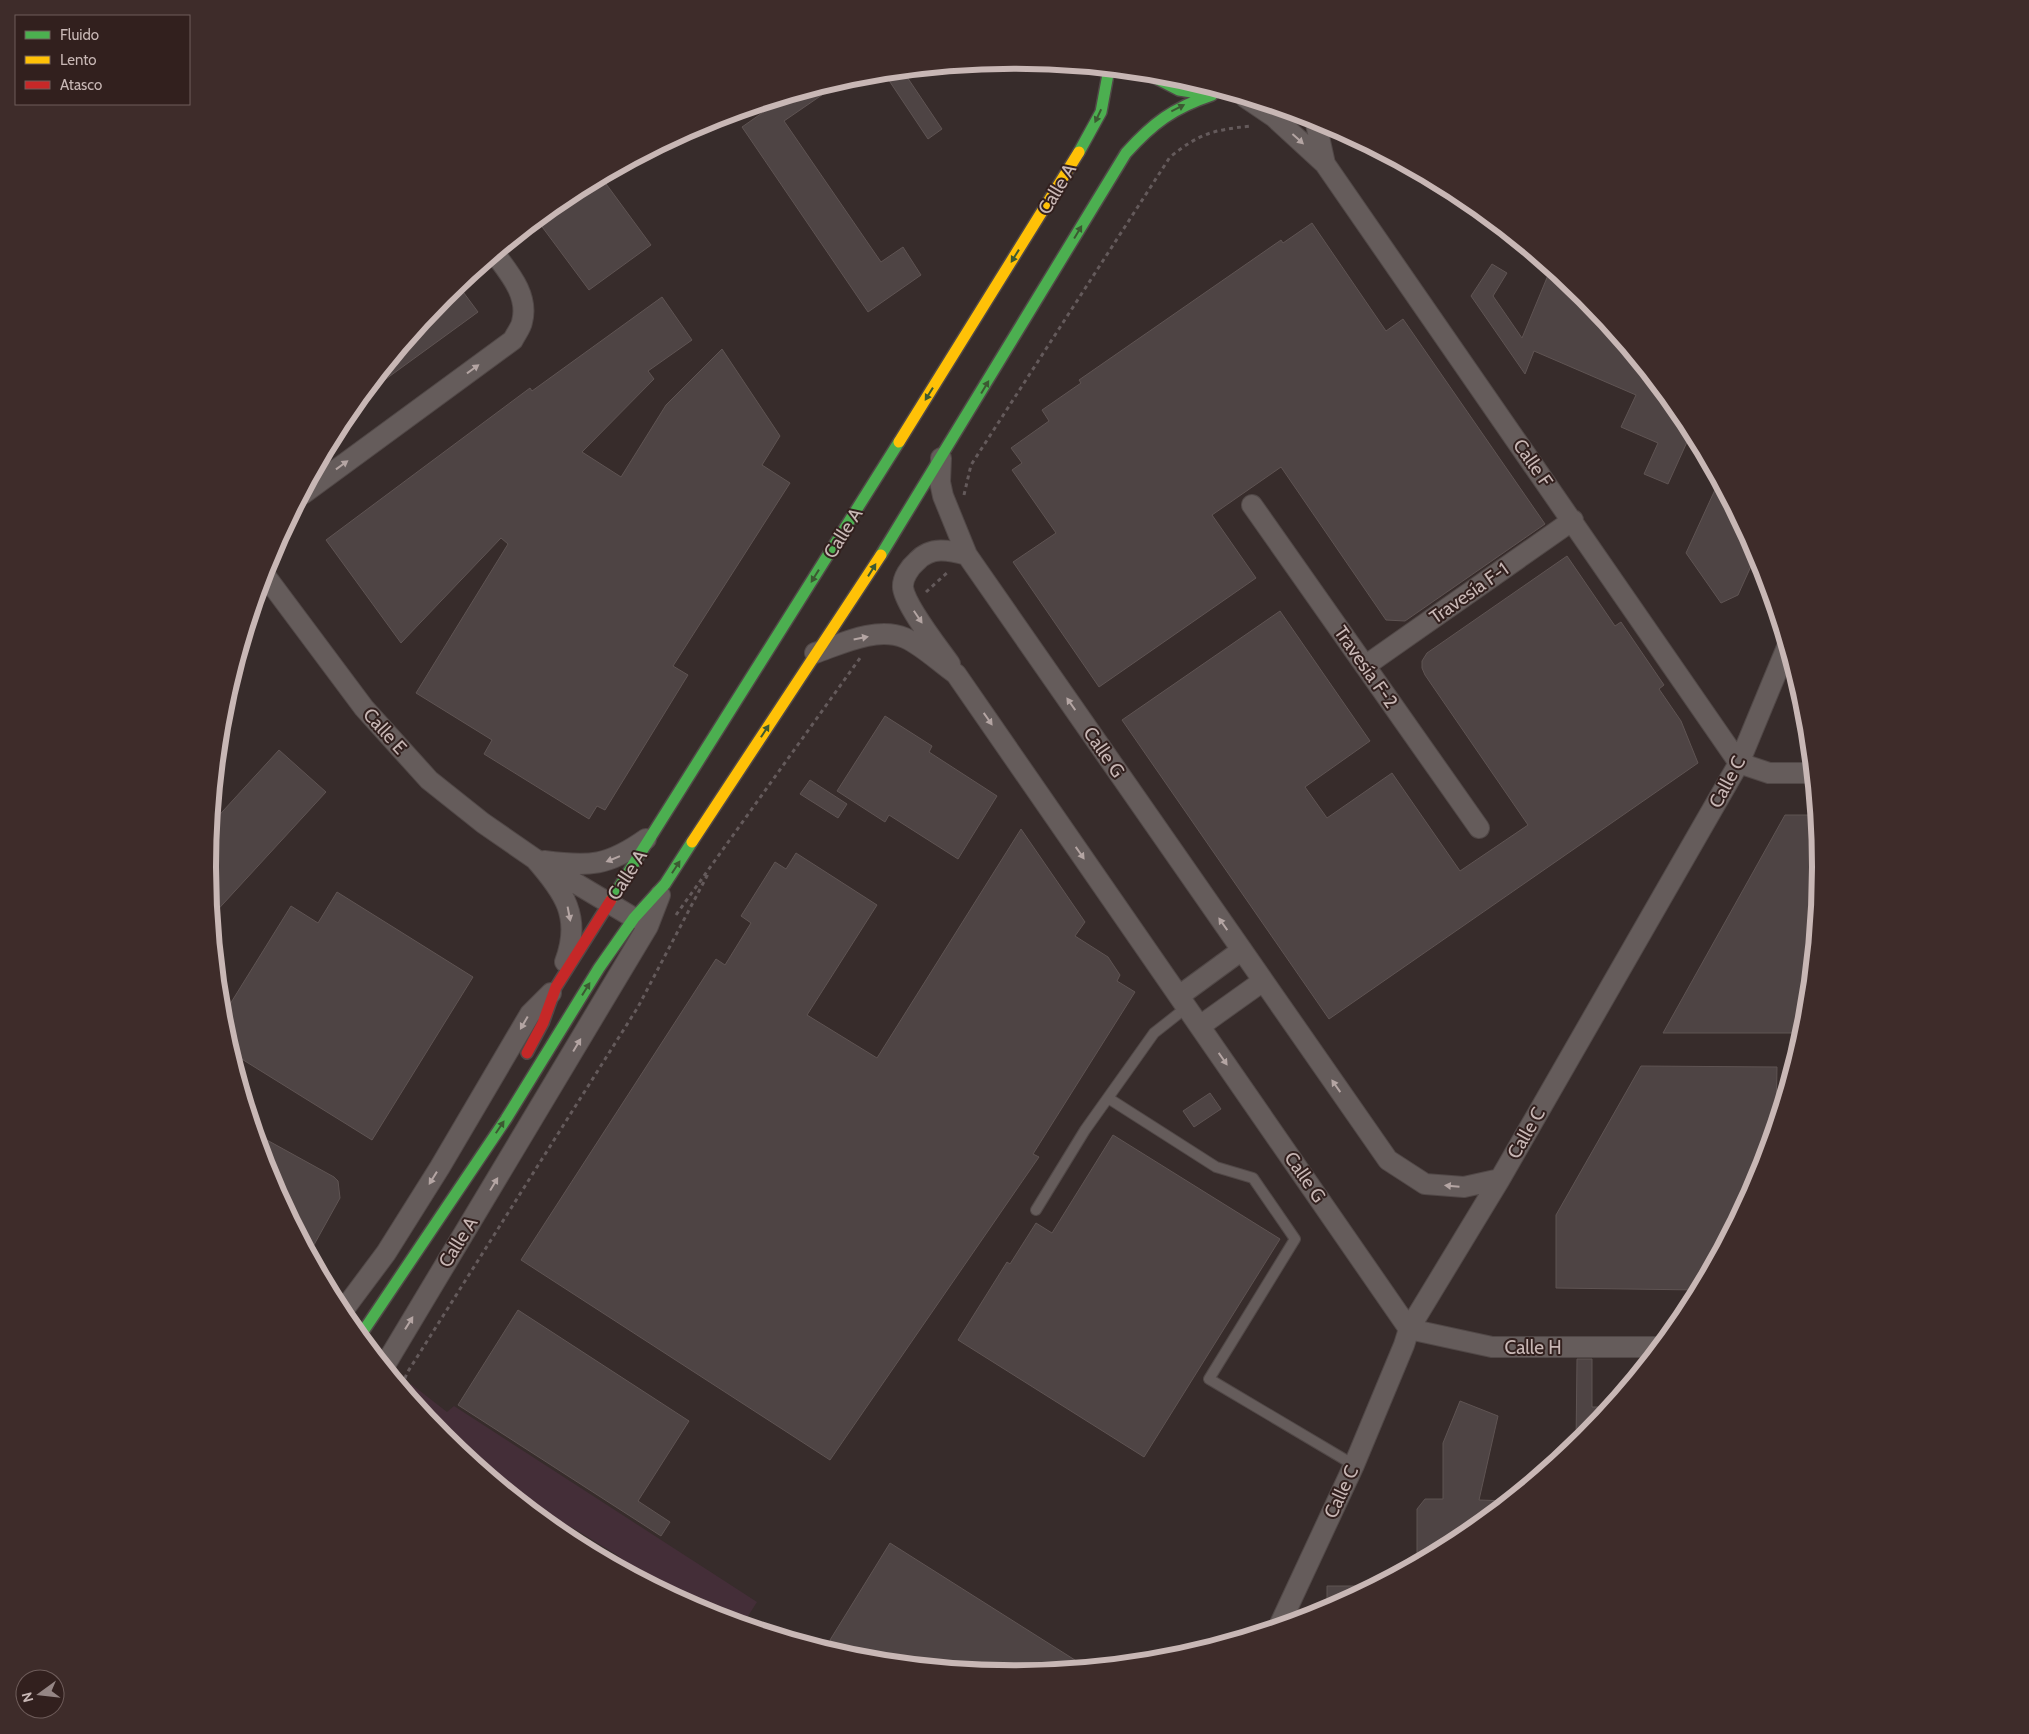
<svg xmlns="http://www.w3.org/2000/svg" width="2029" height="1734" font-family="Cabin,sans-serif">
  <rect width="100%" height="100%" fill="#372c2b"/>
  <!-- green -->
  <path fill="#442e38" d="M411,1384l36,28 7,-6 303,196 -14,22 -38,-12 -65,-35 -23,-22 -44,-27 -35,-13 -94,-78 -37,-45z"/>
  <!-- building -->
  <path fill="#4e4444" stroke="#5f5453" d="M903,71l39,58 -14,10 -44,-66z
    M833,83l2,3 -51,35 97,141 22,-15 18,28 -53,37 -126,-185 43,-30z
    M601,177l50,68 -62,45 -52,-70 29,-24z
    M1312,223l74,108 17,-12 142,205 -140,97 -19,-1 -105,-153 -69,48 44,63 -157,109 -86,-125 43,-29 -44,-63 10,-7 -11,-15 38,-27 -7,-11 39,-27 -2,-3 202,-140 2,3z
    M1492,264l15,9 -14,23 29,42 29,-70 34,29 101,122 6,12 -24,53 -24,-10 14,-31 -37,-16 15,-32 -102,-44 -9,23 -54,-78z
    M458,285l20,27 -99,72 -4,-4 69,-84z
    M662,297l30,43 -44,31 6,8 -72,73 39,25 45,-72 56,-56 58,87 -18,29 28,18 -117,183 15,9 -83,135 -8,-4 -8,13 -105,-65 8,-14 -76,-47 92,-149 -7,-6 -100,105 -75,-103 204,-152 2,3z
    M1719,481l38,72 -19,42 -17,8 -35,-50z
    M1567,556l48,70 6,-4 43,63 -5,4 22,32 17,42 -369,256 -207,-299 158,-109 90,130 -65,46 22,31 65,-45 68,98 68,-46 -103,-150 -3,-7v-7l5,-8z
    M885,716l47,30 -3,6 68,44 -39,63 -69,-44 -4,7 -48,-31z
    M279,750l47,42 -114,124 -4,-49 4,-44z
    M810,780l37,24 -9,14 -38,-24z
    M1785,815h28v139l-10,79h-140z
    M1021,829l64,93 -10,14 33,21 12,18 -3,6 18,11 -102,162 6,3 -209,303 -309,-200 195,-301 9,6 26,-42 -10,-7 34,-54 11,7 10,-16 81,52 -70,110 70,43z
    M337,892l136,85 -101,163 -140,-87 -9,-29 -1,-7 69,-111 27,17z
    M1641,1066l136,1 -1,55 -16,54 -61,114 -143,-2v-73z
    M1210,1093l11,16 -27,18 -11,-16z
    M256,1134l78,43 4,4 2,17 -30,54 -41,-76z
    M1113,1135l167,104 -136,218 -186,-117 49,-78 3,2 26,-41 16,10z
    M518,1310l171,111 -51,80 32,21 -9,14 -203,-131z
    M1577,1359h15v48h18l-25,31 -9,7z
    M1460,1401l38,15 -19,84 29,1 -45,37 -46,25v-54l8,-10h18v-56z
    M890,1543l196,124 -72,7 -155,-15 -29,-19z
    M1327,1586h46l-46,25z"/>
  <g fill="none" stroke-linecap="round" stroke-linejoin="round">
    <defs>
      <path id="lane" d="M1108,1098l108,69 37,11 42,61 -86,140 145,86
        M1036,1210l49,-80 69,-97 33,-26"/>
      <path id="street" d="M1246,98l28,19 51,47 414,599
        M1315,119l10,45
        M941,458l-1,24 3,14 24,59 421,605 37,24 39,3 36,-8
        M303,494l210,-154c2,-5 8,-12 9,-18 7,-26 -12,-48 -27,-68
        M1252,505l227,323
        M264,574l100,134 65,72 54,43 52,36 99,59
        M815,653c26,-9 62,-27 90,-15 18,8 35,25 51,36l453,655
        M950,664c-12,-17 -44,-57 -47,-76 -1,-10 7,-21 14,-27 14,-15 32,-11 50,-6
        M1365,666l208,-146
        M1739,763l30,10h43
        M535,859c29,33 47,58 30,103
        M544,861c46,6 64,5 102,-22
        M1179,996l63,-46
        M1200,1026l63,-45
        M342,1312l44,-59 54,-86 90,-153 21,-21
        M1409,1329l83,18h167
        M385,1365l263,-439 12,-31
        M1279,1626l75,-161 50,-120 5,-16 91,-150 239,-416 48,-116"/>
      <path id="fast" d="M1146,73l33,17 32,5
        M1079,152l22,-40 8,-43
        M881,555l245,-402c27,-30 47,-45 86,-58
        M611,900l288,-458
        M360,1336l146,-217 93,-151 35,-50 31,-34 27,-42"/>
      <path id="slow" d="M899,442l180,-290
        M692,842l189,-287"/>
      <path id="jam" d="M527,1053l16,-30 13,-36 55,-87"/>
    </defs>
    <!-- lane casing -->
    <use href="#lane" stroke="#514847" stroke-width="12"/>
    <!-- street casing -->
    <use href="#street" stroke="#514847" stroke-width="22"/>
    <!-- fast casing -->
    <use href="#fast" stroke="#514847" stroke-width="14"/>
    <!-- slow casing -->
    <use href="#slow" stroke="#514847" stroke-width="14"/>
    <!-- jam casing -->
    <use href="#jam" stroke="#514847" stroke-width="14"/>
    <!-- path -->
    <path stroke="#645a5b" stroke-width="3" stroke-dasharray="4 4" stroke-linecap="butt" d="M964,495l7,-30 199,-308c30,-24 43,-27 81,-31
      M926,592l23,-21
      M676,915l184,-257
      M402,1386l5,-13 231,-366 70,-133
      M551,1525l28,12 29,23"/>
    <!-- lane -->
    <use href="#lane" stroke="#655c5b" stroke-width="10"/>
    <!-- street -->
    <use href="#street" stroke="#655c5b" stroke-width="20"/>
    <!-- fast -->
    <use href="#fast" stroke="#4caf50" stroke-width="11"/>
    <!-- slow -->
    <use href="#slow" stroke="#ffc107" stroke-width="11"/>
    <!-- jam -->
    <use href="#jam" stroke="#c62828" stroke-width="11"/>
  </g>
  <!-- one-way arrows -->
  <defs><path id="oneway-solid" d="M-6-.8H1V-3.2L6.5 0L1 3.2V.8H-6Z" transform="scale(1.25)"/></defs>
  <g fill="#3c5932">
    <use href="#oneway-solid" transform="translate(1178 108) rotate(-27)"/>
    <use href="#oneway-solid" transform="translate(1098 116) rotate(115)"/>
    <use href="#oneway-solid" transform="translate(1078 232) rotate(-59)"/>
    <use href="#oneway-solid" transform="translate(1015 256) rotate(122)"/>
    <use href="#oneway-solid" transform="translate(985 387) rotate(-59)"/>
    <use href="#oneway-solid" transform="translate(929 394) rotate(122)"/>
    <use href="#oneway-solid" transform="translate(872 570) rotate(-58)"/>
    <use href="#oneway-solid" transform="translate(815 576) rotate(122)"/>
    <use href="#oneway-solid" transform="translate(765 731) rotate(-57)"/>
    <use href="#oneway-solid" transform="translate(676 867) rotate(-57)"/>
    <use href="#oneway-solid" transform="translate(586 989) rotate(-58)"/>
    <use href="#oneway-solid" transform="translate(500 1127) rotate(-56)"/>
  </g>
  <g fill="#b4a5a3">
    <use href="#oneway-solid" transform="translate(1298 139) rotate(42)"/>
    <use href="#oneway-solid" transform="translate(473 369) rotate(-36)"/>
    <use href="#oneway-solid" transform="translate(342 465) rotate(-36)"/>
    <use href="#oneway-solid" transform="translate(918 617) rotate(56)"/>
    <use href="#oneway-solid" transform="translate(861 638) rotate(-11)"/>
    <use href="#oneway-solid" transform="translate(1071 704) rotate(-125)"/>
    <use href="#oneway-solid" transform="translate(988 719) rotate(55)"/>
    <use href="#oneway-solid" transform="translate(1080 853) rotate(55)"/>
    <use href="#oneway-solid" transform="translate(613 859) rotate(158)"/>
    <use href="#oneway-solid" transform="translate(569 914) rotate(79)"/>
    <use href="#oneway-solid" transform="translate(1223 924) rotate(-125)"/>
    <use href="#oneway-solid" transform="translate(524 1023) rotate(120)"/>
    <use href="#oneway-solid" transform="translate(577 1045) rotate(-59)"/>
    <use href="#oneway-solid" transform="translate(1223 1059) rotate(55)"/>
    <use href="#oneway-solid" transform="translate(1336 1086) rotate(-125)"/>
    <use href="#oneway-solid" transform="translate(433 1178) rotate(122)"/>
    <use href="#oneway-solid" transform="translate(494 1184) rotate(-59)"/>
    <use href="#oneway-solid" transform="translate(1452 1186) rotate(-175)"/>
    <use href="#oneway-solid" transform="translate(409 1323) rotate(-58)"/>
  </g>
  <g text-anchor="middle" dominant-baseline="central" stroke-width="4" stroke-linejoin="round" paint-order="stroke">
    <!-- street labels -->
    <g font-size="19" fill="#c8b7b5" stroke="#32201e">
      <text transform="translate(1057 189) rotate(-59)">Calle A</text>
      <text transform="translate(1533 463) rotate(55)">Calle F</text>
      <text transform="translate(843 533) rotate(-58)">Calle A</text>
      <text transform="translate(1469 593) rotate(-35)">Travesía F-1</text>
      <text transform="translate(1366 667) rotate(55)">Travesía F-2</text>
      <text transform="translate(385 731) rotate(48)">Calle E</text>
      <text transform="translate(1104 752) rotate(55)">Calle G</text>
      <text transform="translate(1727 782) rotate(-62)">Calle C</text>
      <text transform="translate(627 875) rotate(-57)">Calle A</text>
      <text transform="translate(1526 1133) rotate(-60)">Calle C</text>
      <text transform="translate(1305 1177) rotate(55)">Calle G</text>
      <text transform="translate(458 1242) rotate(-58)">Calle A</text>
      <text x="1533" y="1347">Calle H</text>
      <text transform="translate(1341 1492) rotate(-65)">Calle C</text>
    </g>
  </g>
  <!-- crop -->
  <path d="M0 0H2029V1734H0ZM216 867a798 798 0 1 1 1596 0a798 798 0 1 1-1596 0Z" fill="#3e2c2a" fill-rule="evenodd"/>
  <path fill="none" stroke="#c8b7b5" stroke-width="6" d="M216 867a798 798 0 1 1 1596 0a798 798 0 1 1-1596 0Z"/>
  <!-- legend -->
  <rect x="15" y="15" width="175" height="90" fill="#32201e" stroke="#6e5c5a"/>
  <rect x="25" y="31" width="25" height="8" fill="#4caf50" stroke="#6e5c5a"/>
  <text x="60" y="40" font-size="15" fill="#c8b7b5">Fluido</text>
  <rect x="25" y="56" width="25" height="8" fill="#ffc107" stroke="#6e5c5a"/>
  <text x="60" y="65" font-size="15" fill="#c8b7b5">Lento</text>
  <rect x="25" y="81" width="25" height="8" fill="#c62828" stroke="#6e5c5a"/>
  <text x="60" y="90" font-size="15" fill="#c8b7b5">Atasco</text>
  <!-- north arrow -->
  <g transform="translate(40 1694) rotate(255)"><circle r="24" fill="#32201e" stroke="#6e5c5a"/>
  <path d="M0-4L9 19L0 12L-9 19Z" fill="#958685"/>
  <text y="-8" font-size="14" font-weight="bold" text-anchor="middle" fill="#c8b7b5">N</text>
  </g>
</svg>
